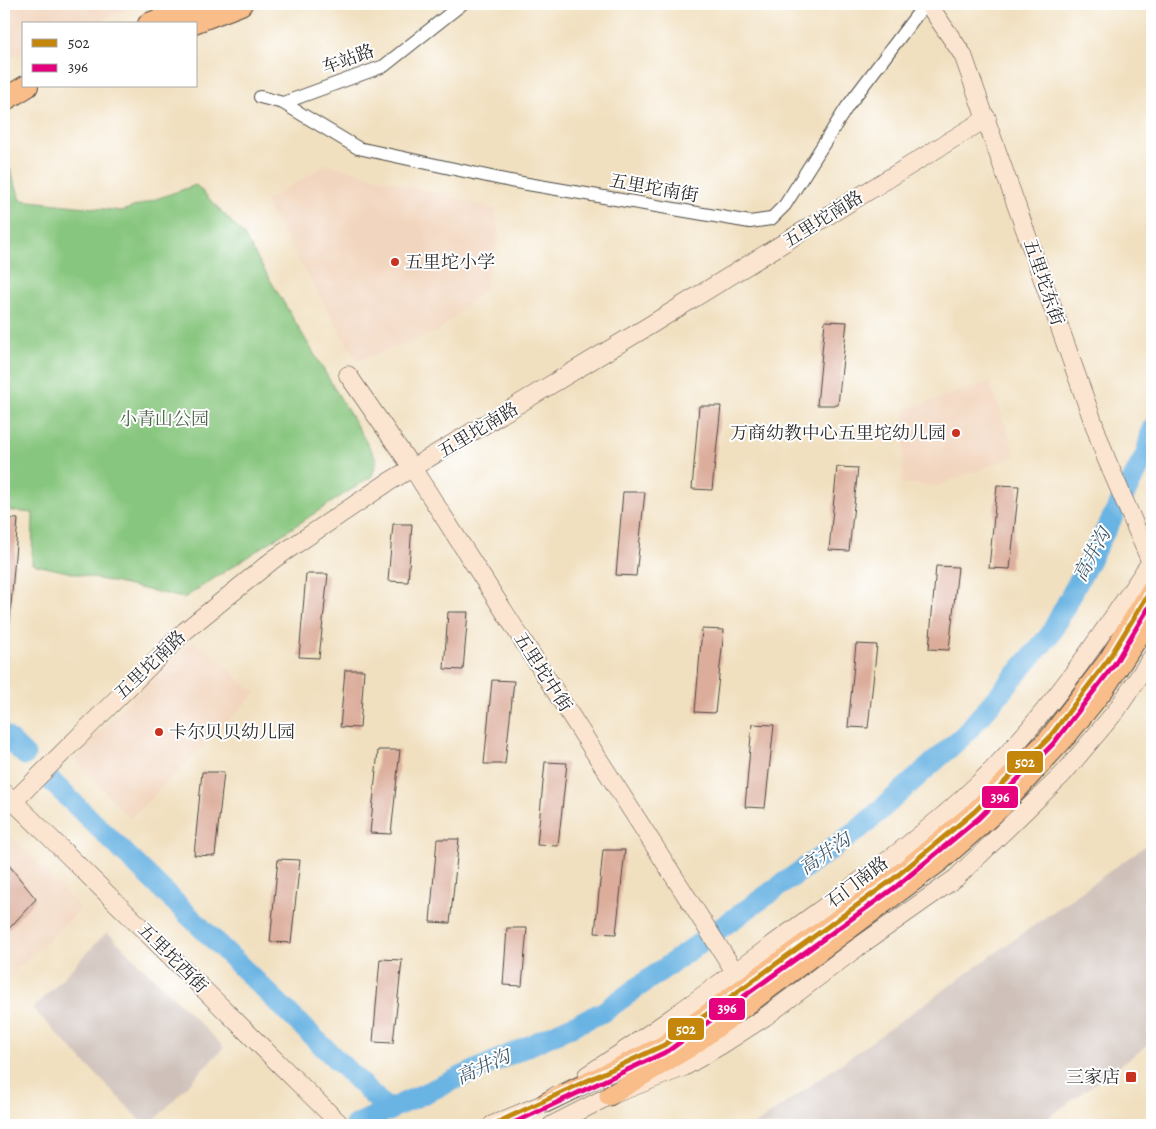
<svg xmlns="http://www.w3.org/2000/svg" width="1156" height="1129" font-family="Alegreya,'Noto Serif SC',serif">
  <rect width="100%" height="100%" fill="#fff"/>
  <filter id="ink" filterUnits="userSpaceOnUse"><feTurbulence type="fractalNoise" baseFrequency=".02" numOctaves="2"/><feDisplacementMap in="SourceGraphic" scale="10" xChannelSelector="R" yChannelSelector="G"/><feConvolveMatrix kernelMatrix="1 2 1 2 8 2 1 2 1" color-interpolation-filters="sRGB"/></filter>
  <filter id="wash" filterUnits="userSpaceOnUse"><feTurbulence type="fractalNoise" baseFrequency=".0096" numOctaves="4" result="noise"/><feDisplacementMap in="SourceGraphic" scale="20" xChannelSelector="R" yChannelSelector="G"/><feGaussianBlur stdDeviation="1.12" result="paint"/><feColorMatrix in="noise" values="0 0 0 0 0 0 0 0 0 0 0 0 0 0 0 0 0 1.4 0 .05"/><feComposite in="paint" operator="in"/></filter>
  <g filter="url(#wash)">
    <rect width="100%" height="100%" fill="#f1e0c0"/>
    <!-- built -->
    <path fill="#f2d5be" d="M4,4h137l-48,20h-69v29l-20,8z
      M327,164l168,45 4,27 -15,53 -45,42 -82,30 -92,-159z
      M990,382l26,74 -79,30 -35,-3 3,-73z
      M193,640l63,53 -126,126 -56,-60 51,-54z
      M4,828l77,81 -76,73 -1,-1z"/>
    <!-- industrial -->
    <path fill="#cfc1ba" d="M1152,841v201l-114,83h-283z
      M107,932l117,115 -74,78h-5l-112,-116z"/>
    <!-- green -->
    <path fill="#87c67e" stroke="#597854" d="M4,153l17,47 101,11 74,-26 47,49 134,226 -5,16 -188,122 -152,-34 1,-51 -29,-3z"/>
    <g fill="none" stroke-linecap="round" stroke-linejoin="round">
      <!-- river -->
      <path stroke="#6bb4e3" stroke-width="21" d="M4,735l21,20
        M50,780l339,331
        M355,1125l248,-113 255,-182 107,-96 85,-99 96,-181 6,-25"/>
    </g>
    <g id="blocks">
      <!-- building -->
      <path fill="#dcad9b" d="M825,321l22,1 -9,83h-21z
        M699,406h22l-9,84 -20,-1z
        M837,467l21,1 -9,83 -20,-1z
        M997,485l22,1 -9,83 -21,-1z
        M623,492h22l-9,84 -20,-1z
        M4,518l14,1 -13,160h-1z
        M393,524h19l-4,58 -20,-1z
        M936,566l22,1 -9,83 -20,-1z
        M306,574h22l-9,84 -20,-1z
        M448,612h20l-5,58 -19,-1z
        M702,629l22,1 -9,83 -20,-1z
        M856,644l21,1 -9,83 -20,-1z
        M345,670h19l-4,58 -20,-1z
        M492,680l22,1 -9,83h-21z
        M752,724l22,1 -9,83 -20,-1z
        M378,750h22l-9,84 -21,-1z
        M545,762l22,1 -9,83 -21,-1z
        M202,772h22l-9,84 -21,-1z
        M437,839h22l-9,84 -20,-1z
        M603,850h22l-9,84 -21,-1z
        M4,859l32,40 -32,35z
        M278,859l22,1 -9,83 -21,-1z
        M507,928h20l-5,58 -19,-1z
        M380,959l22,1 -9,83 -20,-1z"/>
    </g>
  </g>
  <g filter="url(#ink)">
    <use href="#blocks" fill-opacity="0" stroke="#494641" stroke-width="1"/>
    <g fill="none" stroke-linecap="round" stroke-linejoin="round">
      <defs>
        <path id="street" d="M260,97l23,6 101,-37 78,-62
          M283,103l75,45 152,33 240,41 21,-3 14,-14 62,-98 78,-103"/>
        <path id="secondary" d="M928,4l35,51 143,403 46,107
          M348,375l65,94 322,503
          M4,792l337,333
          M14,801l171,-170 89,-72 113,-76 260,-156 340,-209
          M587,1075c69,-44 134,-93 200,-141 66,-48 136,-96 195,-154 66,-65 118,-143 170,-220
          M492,1125l53,-22 12,-8
          M552,1125l57,-29 75,-29 39,-23 42,-27 93,-70 98,-69 107,-104 53,-63 36,-54"/>
        <path id="primary" d="M609,1096l83,-50 249,-185 60,-53 66,-72 37,-46 48,-73
          M545,1103l119,-58 228,-165 82,-68 74,-73 60,-79 44,-72"/>
        <path id="highway" d="M149,24l52,-20
          M189,24l52,-20
          M4,100l23,-14"/>
      </defs>
      <!-- street casing -->
      <use href="#street" stroke="#494641" stroke-width="14"/>
      <!-- secondary casing -->
      <use href="#secondary" stroke="#494641" stroke-width="19"/>
      <!-- primary casing -->
      <use href="#primary" stroke="#494641" stroke-width="21"/>
      <!-- highway casing -->
      <use href="#highway" stroke="#494641" stroke-width="24"/>
      <!-- street -->
      <use href="#street" stroke="#fff" stroke-width="12"/>
      <!-- secondary -->
      <use href="#secondary" stroke="#fce5d0" stroke-width="18"/>
      <!-- primary -->
      <use href="#primary" stroke="#f8bd89" stroke-width="19"/>
      <!-- highway -->
      <use href="#highway" stroke="#f8bd89" stroke-width="22"/>
      <defs>
        <path id="bus-1" d="M492,1125l172,-80 228,-165 82,-68 74,-73 60,-79 44,-72"/>
        <path id="bus-2" d="M509,1125l159,-74 229,-165 82,-68 74,-74 61,-79 38,-63"/>
      </defs>
      <!-- bus-1 casing -->
      <use href="#bus-1" stroke="#fff" stroke-width="9"/>
      <!-- bus-2 casing -->
      <use href="#bus-2" stroke="#fff" stroke-width="9"/>
      <!-- bus-1 -->
      <use href="#bus-1" stroke="#c4870b" stroke-width="5"/>
      <!-- bus-2 -->
      <use href="#bus-2" stroke="#e5007d" stroke-width="5"/>
    </g>
  </g>
  <!-- markers -->
  <g fill="#c8321e" stroke="#fff" stroke-width="2">
    <circle cx="395" cy="262" r="5"/>
    <circle cx="956" cy="433" r="5"/>
    <circle cx="159" cy="732" r="5"/>
    <rect x="1125" y="1071" width="12" height="12" rx="2.5"/>
  </g>
  <g text-anchor="middle" dominant-baseline="central" stroke-width="4" stroke-linejoin="round" paint-order="stroke">
    <!-- street labels -->
    <g font-size="18" fill="#2b2b2b" stroke="#fff">
      <text transform="translate(348 59) rotate(-20)">车站路</text>
      <text transform="translate(654 188) rotate(10)">五里坨南街</text>
      <text transform="translate(823 219) rotate(-32)">五里坨南路</text>
      <text transform="translate(1044 282) rotate(71)">五里坨东街</text>
      <text transform="translate(478 430) rotate(-31)">五里坨南路</text>
      <text transform="translate(150 665) rotate(-44)">五里坨南路</text>
      <text transform="translate(543 672) rotate(57)">五里坨中街</text>
      <text transform="translate(857 882) rotate(-37)">石门南路</text>
      <text transform="translate(173 958) rotate(45)">五里坨西街</text>
    </g>
    <!-- poi labels -->
    <g font-size="18" fill="#2b2b2b" stroke="#fff" text-anchor="start">
      <text x="405" y="262">五里坨小学</text>
      <text x="946" y="433" text-anchor="end">万商幼教中心五里坨幼儿园</text>
      <text x="169" y="732">卡尔贝贝幼儿园</text>
      <text x="1120" y="1077" text-anchor="end">三家店</text>
    </g>
    <!-- park labels -->
    <g font-size="18" fill="#4b6148" stroke="#fff">
      <text x="164" y="419">小青山公园</text>
    </g>
    <!-- water labels -->
    <g font-size="19" font-style="italic" fill="#415b6b" stroke="#fff">
      <text transform="translate(1092 555) rotate(-62)">高井沟</text>
      <text transform="translate(825 854) rotate(-35)">高井沟</text>
      <text transform="translate(483 1067) rotate(-25)">高井沟</text>
    </g>
  </g>
  <g stroke="#fff" stroke-width="2">
    <rect x="1006" y="750" width="38" height="24" rx="5" fill="#c4870b"/>
    <rect x="981" y="785" width="38" height="24" rx="5" fill="#e5007d"/>
    <rect x="708" y="997" width="38" height="24" rx="5" fill="#e5007d"/>
    <rect x="667" y="1017" width="38" height="24" rx="5" fill="#c4870b"/>
  </g>
  <g font-size="14" text-anchor="middle" font-weight="bold" fill="#fff">
    <text x="1025" y="767">502</text>
    <text x="1000" y="802">396</text>
    <text x="727" y="1013">396</text>
    <text x="686" y="1034">502</text>
  </g>
  <!-- margin -->
  <rect width="1156" height="1129" fill="none" stroke="#fff" stroke-width="20"/>
  <!-- legend -->
  <rect x="22" y="22" width="175" height="65" fill="#ffffff" stroke="#aaaaaa"/>
  <rect x="32" y="39" width="25" height="8" fill="#c4870b" stroke="#aaaaaa"/>
  <text x="68" y="48" font-size="15" fill="#2b2b2b">502</text>
  <rect x="32" y="64" width="25" height="8" fill="#e5007d" stroke="#aaaaaa"/>
  <text x="68" y="72" font-size="15" fill="#2b2b2b">396</text>
</svg>
